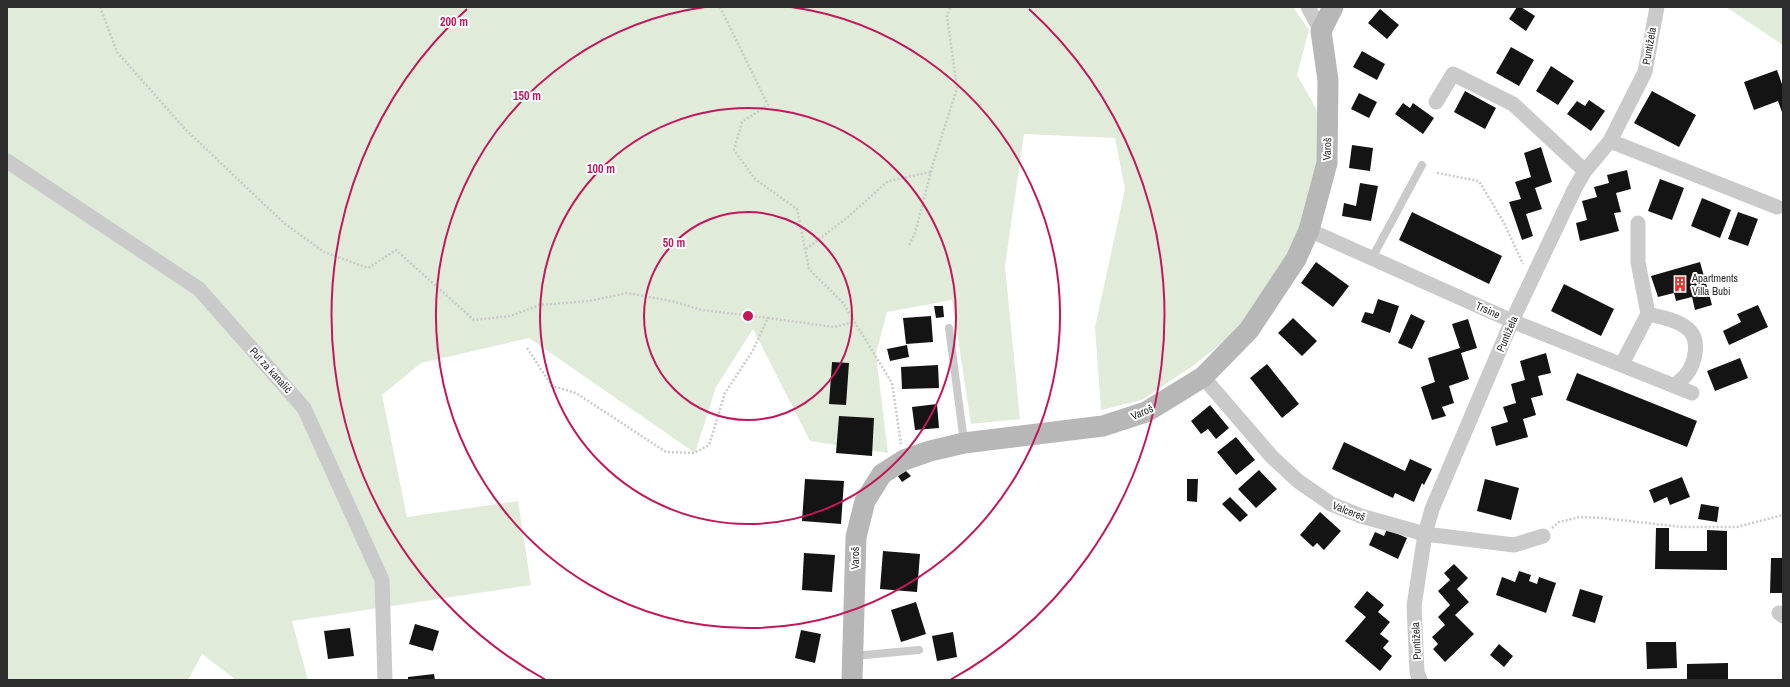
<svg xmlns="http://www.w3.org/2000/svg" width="1790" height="687" font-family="'Archivo Narrow',sans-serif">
  <rect width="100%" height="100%" fill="#fff"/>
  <!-- green -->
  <path fill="#e1ebda" d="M7,7h1286l16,23 -12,45 21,37v50l-20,69 -10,23 -49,75 -45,36 -52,35 -41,10 -6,-83 30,-138 -10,-51 -91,-4 -19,132 15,153 -49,5 -19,-124 -65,12 -11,42 12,99 -78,-12 -57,-112 -37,58 -21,66 -166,-115 -108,25 -39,32 25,122 111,-16 13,84 -239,36 16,59h-72l-34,-26 -14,26h-181z
    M1726,7h57v38z"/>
  <!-- building -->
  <path fill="#141414" d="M1517,7h4l14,9 -9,15 -17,-12z
    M1380,9l19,16 -12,14 -19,-16z
    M1511,47l23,13 -15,26 -23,-13z
    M1362,51l23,13 -8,16 -24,-13z
    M1551,66l23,15 -16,24 -22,-14z
    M1777,70l6,17v28l-5,-14 -24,9 -10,-28z
    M1465,91l31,17 -11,21 -31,-17z
    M1652,91l44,24 -17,32 -45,-24z
    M1359,93l18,9 -8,16 -18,-9z
    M1589,100l16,11 -14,20 -24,-17 10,-13 8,5z
    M1403,103l7,5 3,-5 21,15 -11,16 -28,-20z
    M1352,145l21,3 -3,23 -21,-3z
    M1541,147l11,35 -17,6 7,21 -16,5 7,22 -11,4 -13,-38 12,-3 -6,-17 16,-5 -7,-24z
    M1627,170l4,19 -15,4 5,19 -7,1 5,18 -39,10 -4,-18 11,-3 -5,-19 15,-4 -3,-10 15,-4 -2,-8z
    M1660,179l24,9 -12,32 -24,-9z
    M1360,183l18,3 -7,35 -29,-5 2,-13 12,3z
    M1702,198l29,12 -11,28 -29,-12z
    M1412,212l90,44 -13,28 -90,-44z
    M1738,212l20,7 -10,27 -20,-7z
    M1316,262l33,24 -16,21 -32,-24z
    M1700,262l12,43 -17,5 -3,-13 -16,4 -2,-8 -16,4 -7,-21z
    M1564,284l50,25 -13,27 -50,-25z
    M1378,299l21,7 -9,27 -29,-11 4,-10 8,2z
    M1758,305l10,22 -39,18 -6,-14 18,-9 -4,-8z
    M934,306h9l1,11 -8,1z
    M1411,314l14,7 -13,28 -14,-6z
    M931,316l2,26 -27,2 -3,-26z
    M1293,318l24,23 -15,15 -24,-23z
    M1468,319l9,29 -16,5 8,26 -20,7 5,17 -12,4 4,9 -14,4 -11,-33 14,-5 -7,-24 32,-10 -8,-24z
    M907,345l2,12 -19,4 -3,-12z
    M1546,353l5,20 -13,3 5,19 -12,3 5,17 -13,4 5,18 -32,9 -5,-19 17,-5 -5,-15 13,-4 -5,-19 14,-4 -5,-19z
    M1740,358l8,20 -33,13 -8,-20z
    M832,362l17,1 -3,42 -17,-1z
    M1267,364l32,40 -17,14 -32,-40z
    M938,365l1,23 -37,1 -1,-22z
    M1577,373l120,48 -10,26 -121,-47z
    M937,404l2,24 -24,2 -3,-23z
    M1210,405l19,23 -13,11 -8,-10 -7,5 -10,-13z
    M839,416l35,2 -2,38 -36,-3z
    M1236,437l19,23 -19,15 -19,-23z
    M1344,442l61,29 5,-12 22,10 -8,16 -2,-2 -8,19 -19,-9 -2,5 -61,-29z
    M1259,470l18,19 -21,19 -18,-19z
    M906,471l5,5 -9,6 -4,-6z
    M1682,477l8,20 -20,8 -3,-8 -13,6 -5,-13z
    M805,479l39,2 -3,43 -39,-3z
    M1187,479h11l-1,23 -10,-1z
    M1485,479l34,9 -8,32 -34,-9z
    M1230,497l18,18 -8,7 -18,-18z
    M1701,504l18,3 -2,15 -19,-3z
    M1320,512l21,19 -17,19 -7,-7 -4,4 -13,-12z
    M1656,528h13v23h38v-21l20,1v39l-72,-1z
    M1387,529l20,9 -9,21 -29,-14 6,-13 9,4z
    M883,551l37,3 -3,38 -37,-3z
    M804,553l31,2 -3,37 -30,-2z
    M1771,558h12v35h-13z
    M1454,564l14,14 -11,11 12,13 -14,13 19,19 -29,28 -12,-13 5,-5 -6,-7 13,-12 -7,-8 12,-12 -12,-14 12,-11 -6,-7z
    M1519,571l12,4 -2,6 8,3 2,-7 17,6 -10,30 -50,-18 6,-18 13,5z
    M1580,589l23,7 -8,27 -23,-7z
    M1367,591l17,14 -6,7 12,10 -10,12 9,7 -6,7 9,8 -12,15 -35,-30 21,-24 -12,-10z
    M916,602l10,32 -25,8 -10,-32z
    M415,624l24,7 -6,20 -24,-7z
    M350,628l4,28 -26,3 -4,-28z
    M801,630l20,4 -6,29 -20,-5z
    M953,632l4,25 -20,4 -5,-25z
    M1646,642h30l1,26 -30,1z
    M1499,644l14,12 -9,11 -14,-12z
    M1728,663v17h-41v-16z
    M434,674l1,6h-27v-3z"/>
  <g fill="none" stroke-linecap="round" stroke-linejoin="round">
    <!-- path -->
    <path stroke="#cacaca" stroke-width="2.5" stroke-dasharray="2 2" stroke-linecap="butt" d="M100,7l17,45 68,77 99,94 40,29 44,16 28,-18 78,70 36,-4 30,-11 49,-4 38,-8 45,8 30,9 66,8
      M720,7l48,98 -26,17 -8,28 21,29 42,30 12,60 34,34 49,80 9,61
      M1437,173l42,8 25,42 19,41
      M909,245l6,-12 18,-69 24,-76 -10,-72 3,-9
      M806,249l42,-32 40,-36 43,-9
      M527,348l25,38 24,7 90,59 28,1 15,-8 16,-52 27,-41 16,-34 66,9 20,-5
      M1552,528l7,-6 21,-5 22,1 80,9h55l46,-12"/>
    <!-- service -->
    <path stroke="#cacaca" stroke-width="8" d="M1372,258l50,-93
      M949,328l15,114
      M854,656l65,-6"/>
    <!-- minor -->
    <path stroke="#cacaca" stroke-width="15" d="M1308,7l13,24
      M1436,102l17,-28 60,30 72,67
      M1610,141l167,66
      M7,161l192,128 105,119 78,172 3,100
      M1309,230l203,91 180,72
      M1648,314c13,3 30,6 40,15 13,11 7,35 -2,46 -3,4 -8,7 -11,11
      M1622,364l26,-50 -10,-52v-39
      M1203,377l69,80 26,24 33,23 30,12 64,18 89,11 29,-9
      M1779,613l4,3
      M1420,680l-3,-8 -3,-66 11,-72 7,-25 80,-188 63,-133 10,-17 25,-30 35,-69 12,-65"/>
    <!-- secondary -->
    <path stroke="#b7b7b7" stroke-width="21" d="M852,680l4,-143 9,-36 17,-27 22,-14 26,-9 34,-8 139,-17 43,-14 57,-35 46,-47 47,-71 13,-29 18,-67 1,-83 -7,-49 12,-24"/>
  </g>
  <!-- distance rings -->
  <g fill="none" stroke="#c2185b" stroke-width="2">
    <circle cx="748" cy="316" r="104"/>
    <circle cx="748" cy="316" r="208"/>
    <path d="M791 7A312 312 0 1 1 705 7"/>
    <path d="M546 680A416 416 0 0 1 467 9M1029 9A416 416 0 0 1 950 680"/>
  </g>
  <!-- icons -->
  <defs>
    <symbol id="building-bare" viewBox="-9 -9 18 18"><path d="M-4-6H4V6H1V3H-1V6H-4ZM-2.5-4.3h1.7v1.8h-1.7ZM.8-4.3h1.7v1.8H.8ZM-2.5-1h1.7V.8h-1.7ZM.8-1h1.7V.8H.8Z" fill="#ea3329" stroke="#fff" stroke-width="2.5" paint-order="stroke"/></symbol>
  </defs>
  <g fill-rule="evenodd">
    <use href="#building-bare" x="1669" y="273" width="22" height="22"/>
  </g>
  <g text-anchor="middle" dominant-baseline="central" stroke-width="4" stroke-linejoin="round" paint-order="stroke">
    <!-- street labels -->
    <g font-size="11" fill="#2d2d2d" stroke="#fff">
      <text transform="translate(1649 46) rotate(-80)">Puntižela</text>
      <text transform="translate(1327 149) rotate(-88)">Varoš</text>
      <text transform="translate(1488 310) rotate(24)">Trsine</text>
      <text transform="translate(1507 334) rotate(-67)">Puntižela</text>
      <text transform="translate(271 370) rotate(48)">Put za kanalić</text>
      <text transform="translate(1142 412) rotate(-23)">Varoš</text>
      <text transform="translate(1349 511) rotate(22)">Valcereš</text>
      <text transform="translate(855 558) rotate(-89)">Varoš</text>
      <text transform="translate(1416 641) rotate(-93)">Puntižela</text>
    </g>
    <!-- poi labels -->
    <g font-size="11" fill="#2d2d2d" stroke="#fff" text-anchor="start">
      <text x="1692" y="278">Apartments<tspan x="1692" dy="13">Villa Bubi</tspan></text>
    </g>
  </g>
  <circle cx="748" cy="316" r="6" fill="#c2185b" stroke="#fff" stroke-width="2"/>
  <g font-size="12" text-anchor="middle" font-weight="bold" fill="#c2185b" stroke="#fff" stroke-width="4" stroke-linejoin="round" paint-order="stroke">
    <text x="454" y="26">200 m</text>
    <text x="527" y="100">150 m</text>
    <text x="601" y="173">100 m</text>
    <text x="674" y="247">50 m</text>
  </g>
  <!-- border -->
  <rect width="1790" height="687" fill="none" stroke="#2d2d2d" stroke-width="16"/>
</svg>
